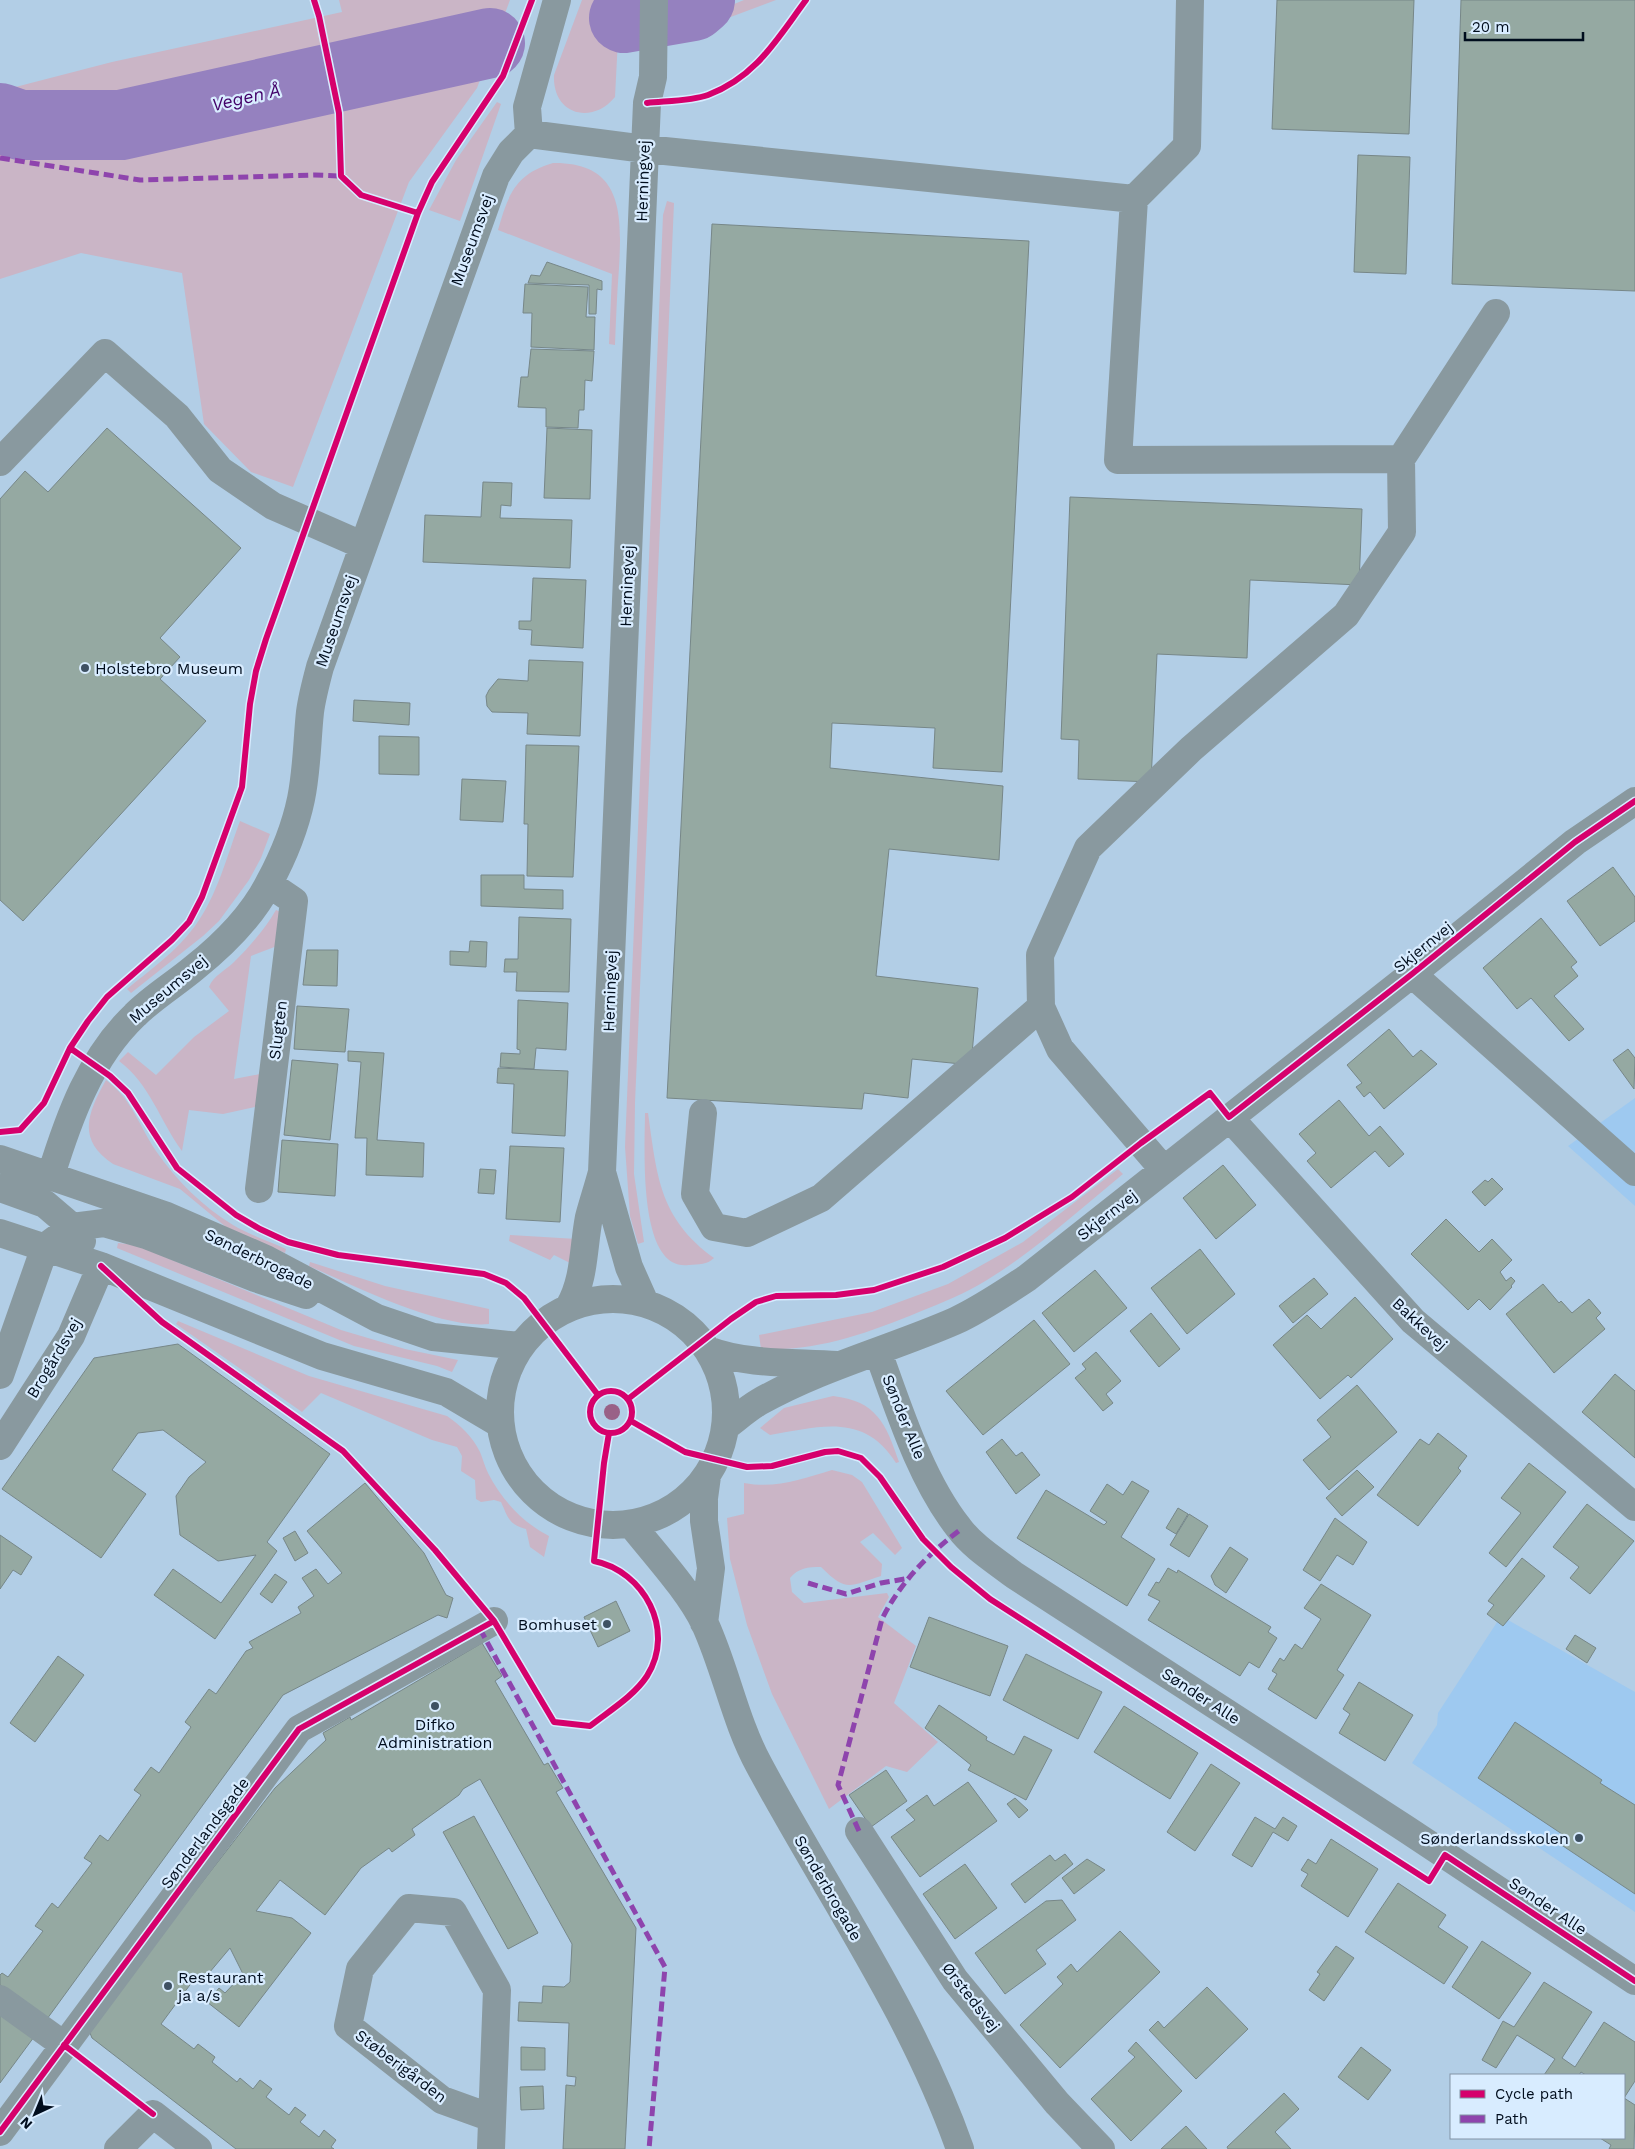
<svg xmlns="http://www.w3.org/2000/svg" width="1635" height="2149" font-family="'Work Sans',sans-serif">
  <rect width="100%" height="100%" fill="#b2cee6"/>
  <!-- built -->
  <path fill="#9ec9f0" d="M1635,1098v108l-67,-60z
    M1501,1616l134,76v220l-223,-149 25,-38 1,-12z"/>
  <!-- green -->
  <path fill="#cab5c6" d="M339,0h171l-33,88 -68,94 -116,305 -42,-15 -47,-48 -22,-151 -101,-20 -81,26v-188l112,-29 230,-50z
    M582,0h38l-5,97c-24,29 -63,17 -61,-22z
    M744,0h32l-88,33 24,-20z
    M497,102l4,2 -41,117 -31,-11 27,-50z
    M553,163c70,-1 69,51 66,105 -2,25 -3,51 -4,77l-6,-1 3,-70 -114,-44c10,-35 17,-56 55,-67z
    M667,201l7,2 -39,900 -1,71 10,68 -6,2 -8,-28 -5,-69 38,-932z
    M240,821l30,13 -9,24 -12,22 -30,41 -16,15 -72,57 -4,-4c23,-19 50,-38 68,-63 22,-30 32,-70 45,-105z
    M276,910l5,2 -4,34 -26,10 -17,123 26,-5 -1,32 -36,8 -34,-4 -7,41c-22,-30 -32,-67 -63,-90l9,-9 28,23 38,-38 35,-26 -20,-24c4,-11 17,-17 25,-25 16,-16 31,-33 42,-52z
    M106,1080c26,19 33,46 50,71 20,29 47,56 77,74 17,10 36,16 53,24l-1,4 -59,-26 -46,-38 -67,-25c-37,-24 -25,-52 -7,-84z
    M645,1113h3c9,63 11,105 66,145 -7,7 -15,6 -25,7 -52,7 -44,-118 -44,-152z
    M1118,1169l5,5c-44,36 -87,76 -136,106 -21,13 -45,23 -68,32 -51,21 -103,40 -158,37l-2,-14 113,-23 76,-28 75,-42z
    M510,1235l67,4 -7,24 -16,-8 -4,5 -41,-19z
    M118,1243l18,2 205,85 64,19 53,11 -6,12 -15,-6 -83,-20 -237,-98z
    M310,1262l75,24 104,23v15c-49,5 -134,-38 -180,-58z
    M178,1321l131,55 138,40c14,10 25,20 33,36 3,7 5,15 8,21 13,26 35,50 61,63l-5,21 -14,-10 -4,-18c-18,-5 -18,-12 -25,-27l-7,-2 -13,2 -5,-3 -1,-19 -14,-9 1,-15 -5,-9 -25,-7 -111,-47 -19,19 -126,-88z
    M833,1396c44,5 53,28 66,66l-3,1c-32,-51 -77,-36 -126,-28l-10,-7 24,-20z
    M832,1470l20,5 10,7 40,66 -7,7 -22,-22 -13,9 22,22 -1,12c-32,10 -34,17 -60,-9 -13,0 -23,1 -31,11l2,14 12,11 83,-10 2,4 -11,20 38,29 -22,57 44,39 -31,30 -21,-6 -57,43 -57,-115 -25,-69 -17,-66 -3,-41 17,-4v-31c32,6 58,-4 88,-13z"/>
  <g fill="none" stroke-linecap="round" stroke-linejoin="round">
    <!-- river -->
    <path stroke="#9581bf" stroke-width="70" d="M624,18l69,-12 7,-6
      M0,118l20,7h101l369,-82"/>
  </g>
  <!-- building -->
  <path fill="#95a9a2" stroke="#778788" d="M1277,0h137l-5,134 -137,-5z
    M1461,0h174v291l-183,-7z
    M1358,155l52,2 -4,117 -52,-2z
    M712,224l317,17 -27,531 -69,-4 2,-40 -103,-5 -2,45 173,18 -4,74 -110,-11 -13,127 102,12 -7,77 -59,-6 -4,39 -44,-5 -2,16 -195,-11z
    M547,262l55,19v9l-5,-1 -1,25h-7v-29l-61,-2 3,-8 9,1z
    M525,284l63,3 -2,30h9l-1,33 -63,-3 1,-34h-9z
    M531,349l63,2 -2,30 -7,-1 -1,30h-5l-1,18 -32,-1v-19l-28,-1 3,-30h7z
    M107,428l134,120 -81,90 20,19 -20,22 46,42 -183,200 -23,-21v-401l25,-28 23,21z
    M547,428l45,2 -2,69 -46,-1z
    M483,482l29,1 -1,23 -10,-1 -1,13 72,2 -2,48 -147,-6 2,-47 56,2z
    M1070,497l292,12 -3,76 -109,-5 -3,78 -90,-4 -6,128 -73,-3 1,-39 -18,-1z
    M533,578l53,2 -3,68 -52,-3 1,-15 -13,-1v-8h12z
    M529,660l54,2 -3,74 -53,-2 1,-21 -36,-1 -5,-6 -1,-10 3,-6 9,-11 30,2z
    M354,700l56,3 -1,22 -56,-4z
    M379,736l40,1v38l-40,-1z
    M526,745l53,1 -6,131 -46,-1 1,-52h-4z
    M462,779l44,2 -3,41 -43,-2z
    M1613,867l22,30v24l-35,25 -33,-45z
    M481,875h43v14l39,1v19l-82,-3z
    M519,917l52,2 -2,73 -53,-1 1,-19h-13l1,-13h13z
    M1541,918l36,44 -6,5 7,9 -24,20 30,33 -15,12 -38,-43 -14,11 -34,-41z
    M470,941l17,1 -1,25 -36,-2v-14l19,1z
    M307,950h31l-1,36 -34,-1z
    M518,1000l50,3 -2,47 -30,-2 -2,21 -34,-2 1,-14 19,1v-4l-3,-1z
    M297,1006l52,3 -4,43 -51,-3z
    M1389,1029l24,28 8,-7 16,14 -53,45 -14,-17 -6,5 -8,-10 6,-4 -15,-18z
    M1628,1049l7,9 -1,31 -21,-29z
    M348,1051l36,2 -7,87 47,3 -1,34 -57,-2 1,-37h-12l6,-76 -13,-1z
    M292,1060l46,4 -8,76 -46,-5z
    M498,1068l70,3 -3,65 -53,-3 2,-49 -17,-1z
    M1339,1100l30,36 11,-10 24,28 -15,13 -14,-16 -44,37 -24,-27 9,-8 -17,-19z
    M282,1140l56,4 -3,52 -57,-4z
    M510,1146l54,2 -4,74 -54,-3z
    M1223,1165l33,40 -40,34 -33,-41z
    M480,1169l16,1 -2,24 -16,-1z
    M1492,1178l11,11 -18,17 -13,-14 13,-12 3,2z
    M1446,1219l33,33 13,-13 20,21 -12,12 6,9 5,-4 4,4 -4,5 1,1 -22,23 -11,-11 -11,11 -57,-56z
    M1200,1249l35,45 -48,40 -36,-46z
    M1095,1270l32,38 -53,44 -32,-39z
    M1314,1278l14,16 -35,29 -14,-17z
    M1543,1284l16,19 2,-2 11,12 17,-14 12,14 -5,5 9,11 -51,44 -48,-59z
    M1355,1297l38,42 -42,39 -3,-3 -28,24 -47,-54 34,-30 14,14z
    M1151,1313l29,36 -21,18 -29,-36z
    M1034,1320l36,44 -87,71 -37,-44z
    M178,1344l152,110 -63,88 10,9 -62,88 -61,-44 19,-26 48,34 35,-48 -38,6 -38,-26 -4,-39 13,-19 17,-15 -43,-32 -25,3 -26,37 34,24 -45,64 -99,-69 92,-131z
    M1096,1352l25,29 -15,13 7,9 -10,8 -28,-33 11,-9 -4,-5z
    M1615,1374l20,17v67l-53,-46z
    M1357,1385l40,47 -68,58 -26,-30 28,-23 -14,-17z
    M1438,1433l29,23 -9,12 3,3 -43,55 -41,-31 43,-56 9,6z
    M1002,1439l14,17 6,-4 18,23 -24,19 -30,-42z
    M1529,1463l37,29 -60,75 -17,-14 32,-40 -20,-15z
    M1357,1470l17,17 -32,29 -16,-18z
    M1132,1481l17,10 -28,46 34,22 -28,47 -110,-68 29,-48 58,35 3,-3 -17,-11 17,-27 16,11z
    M365,1483l59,70 22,42 7,3 -6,20 -9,-3 -155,80 -236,324 -47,-34v-10l2,-2 6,4 35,-46 -8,-5 17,-23 6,5 34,-45 -8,-5 16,-23 8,6 33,-46 -7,-5 17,-23 8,6 32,-46 -6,-5 24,-33 7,5 30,-43 7,-3 -4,-6 52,-29 -3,-6 16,-11 -12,-18 14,-9 12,15 14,-11 -35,-42z
    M1587,1504l47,37 -44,53 -20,-16 9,-11 -26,-20z
    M1178,1508l10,6 -12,20 -10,-6z
    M1189,1514l19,12 -19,31 -19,-12z
    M1335,1518l32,24 -14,23 -16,-10 -17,26 -17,-11z
    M295,1531l13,22 -13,8 -12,-23z
    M0,1535l32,22 -11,18 -8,-5 -13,19z
    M1230,1547l18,12 -22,34 -11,-8 -4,-9z
    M1522,1558l23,18 -42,50 -16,-12 7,-9 -6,-4z
    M1168,1568l9,5 1,-3 93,57 -3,5 9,6 -18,30 -10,-6 -9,14 -92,-56 12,-19 -12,-6 8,-13 3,1z
    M275,1574l12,8 -15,21 -12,-9z
    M1321,1584l50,31 -34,55 7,5 -28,44 -48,-30 9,-15 -5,-3 8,-13 4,3 11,-17 7,5 19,-30 -17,-11z
    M616,1601l14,30 -32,16 -14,-30z
    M929,1617l79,29 -18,50 -80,-29z
    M1575,1635l21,13 -9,15 -21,-14z
    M482,1643l20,33 -7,5 49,84 4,-2 15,25 -7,4 80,136 -11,221h-62l3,-64 9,1 1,-9 -9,-1 2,-53 -51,-2 1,-19 23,1 1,-17 21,1 6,-5 2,-38 -92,-165 -17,10 -4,6 -47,34 3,6 -23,17 -3,-4 -28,20 -36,47 -45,-35 -24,31 36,7 19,15 -72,94 -32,-25 12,-14 6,5 18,-19 -13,-26 -26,31 -6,-5 -37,50 33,25 4,-5 17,13 -3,5 25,20 3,-4 13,11 7,-9 12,9 -6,8 23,18 6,-8 11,8 -6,7 19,15 5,-7 12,10 -5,7 3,2h-98l-144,-111 -2,-5 4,-11 181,-234 51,-48 -3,-7 27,-16 1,3z
    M1026,1654l76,38 -24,47 -75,-39z
    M58,1656l26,19 -49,67 -25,-19z
    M1359,1682l54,33 -28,46 -46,-28 11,-19 -7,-5z
    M939,1705l48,32 -1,3 28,15 10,-19 28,14 -26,50 -58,-30 3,-5 -46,-37z
    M1124,1706l74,47 -28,46 -76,-47z
    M1515,1722l87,58 -2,3 35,22v89l-75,-50 5,-8 -87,-58z
    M1211,1764l29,19 -45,68 -28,-19z
    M886,1770l21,31 -36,26 -22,-32z
    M968,1782l29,39 -77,56 -29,-40 24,-17 -9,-10 21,-15 7,11z
    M1015,1798l13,12 -9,8 -12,-14z
    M474,1816l64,117 -30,16 -65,-117z
    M1255,1817l20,12 8,-12 14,9 -9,15 -15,-9 -21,35 -20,-12z
    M1331,1839l47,30 -30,48 -47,-31 7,-12 -7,-4 7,-11 8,5z
    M1065,1854l8,10 -48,39 -14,-19 39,-29 5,6z
    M1087,1859l18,11 -31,24 -12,-16z
    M965,1864l32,44 -42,31 -32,-45z
    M1398,1883l48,32 -8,12 30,20 -24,37 -79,-52z
    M1062,1900l14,20 -40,30 10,14 -41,30 -30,-41 71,-52z
    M1120,1931l40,41 -100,96 -40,-43 43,-41 -6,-7 14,-13 6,8z
    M1482,1941l49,32 -32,46 -47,-32z
    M1336,1946l18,12 -30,43 -15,-11 11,-16 -3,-2z
    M1544,1982l48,30 -30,46 13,9 29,-45 31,20v39l-11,17 11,7 -1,44h-25l2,-4 -11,-7h24v-63h-38l-5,-3 -2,3h-35l11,-16 -38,-24 -21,33 -14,-8 21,-39 11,6z
    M1207,1987l41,42 -52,50 -47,-49 9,-9 6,7z
    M0,2012l34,25 -34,46z
    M1136,2042l46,49 -51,50 -40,-42 44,-42 -7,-6z
    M521,2047l24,1v22h-24z
    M1361,2047l30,23 -23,30 -30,-23z
    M543,2086l1,23 -23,1 -1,-23z
    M1284,2093l15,16 -24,23 16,17h-63l-1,-2z
    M1186,2126l21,23h-46z"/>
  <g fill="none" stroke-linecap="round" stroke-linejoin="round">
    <!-- minor -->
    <path stroke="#89999f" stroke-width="28" d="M529,134l-2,-27 30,-107
      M1134,199l53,-53 3,-146
      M0,462l105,-109 72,63 43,54 53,36 89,39
      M1412,974l223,198
      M703,1113l-8,81 19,33 33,6 74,-35 220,-191
      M1229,1117l184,204 222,186
      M0,1159l167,57 99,43 111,59 56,19 87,9
      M1164,1170l-104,-121 -19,-42 -1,-52 48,-107 103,-99 155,-134 56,-83 -1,-73
      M602,1172l27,95 16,36
      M51,1175c18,-58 39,-117 84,-160 18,-18 40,-31 59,-47 29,-23 58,-52 75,-85 14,-26 26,-55 32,-84 6,-29 6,-59 9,-87 2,-15 6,-30 10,-45l176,-491 15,-24 18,-18 116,15 489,50 -16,261 283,-1 95,-146
      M0,1188l45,16 27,23 10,14
      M259,1189l35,-288 -25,-17
      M0,1233l101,33 221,90 124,36 54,32
      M45,1247l27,-20 32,-4 42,12 109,43 51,17
      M500 1412a113 113 0 1 1 226 0a113 113 0 1 1-226 0Z
      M569,1307c16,-28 14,-59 20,-90 4,-15 9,-30 13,-45l43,-1023 2,-46 6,-26 1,-77
      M708,1350c39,15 87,12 129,15
      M878,1352c21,58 43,128 81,176 14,19 37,33 55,47l392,254 229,152
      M0,1375l45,-128
      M725,1427c11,-8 22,-18 34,-25 62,-35 132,-53 196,-81 26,-12 49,-28 72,-43l385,-304 163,-132 60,-41
      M0,1446l71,-110 30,-70
      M631,1524c23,29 59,68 74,100 21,46 30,97 54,141 68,127 153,247 201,384
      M704,1623l7,-55 -7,-47v-23l3,-22
      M859,1831l96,149 102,123 44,46
      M0,1999l64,46
      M0,2132l299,-403 195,-108
      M118,2149l35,-35 45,35
      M491,2149l6,-159 -44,-78 -44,-4 -49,61 -12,57 94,74 50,18"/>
    <!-- quiet -->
    <path stroke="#8e44ad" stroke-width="5" stroke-dasharray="10 5" stroke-linecap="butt" d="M0,158l140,22 175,-5 26,1
      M808,1583l38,11 35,-11 29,-5
      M480,1629l185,338 -16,182
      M859,1831l-21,-46 44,-166c18,-36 46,-65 78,-89"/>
    <defs>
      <path id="cycleway" d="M314,0l5,16 20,97 2,63 20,19 57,18
        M647,103c18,-2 45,-2 61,-8 48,-18 69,-56 98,-95
        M70,1048l40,28 18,17 49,75 59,47 24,14 28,13 50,13 146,19 22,9 18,15 74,97
        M0,1132l20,-2 24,-27 26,-55 18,-27 19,-24 65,-57 17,-18 13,-25 40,-110 8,-83 6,-33 10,-32 152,-426 14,-31 71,-106 29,-76
        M101,1266l61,56 181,129 92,99 59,71 60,101 36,4c19,-15 44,-30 57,-50 29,-46 -3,-105 -53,-115l10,-98 5,-30
        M590 1412a21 21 0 1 1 42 0a21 21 0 1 1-42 0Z
        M628,1399l103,-80 25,-17 20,-6 60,-1 38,-5 69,-23 62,-29 67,-41 69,-54 69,-50 19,24 183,-143 163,-132 60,-41
        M631,1421l54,31 62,15 25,-1 53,-14 13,-1 23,7 19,19 43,62 28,28 39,32 439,282 16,-26 190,126
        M64,2045l89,69
        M0,2132l299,-403 195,-108"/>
    </defs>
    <!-- cycleway casing -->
    <use href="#cycleway" stroke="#d8ecff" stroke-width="9"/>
    <!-- cycleway -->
    <use href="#cycleway" stroke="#d6006c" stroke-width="6"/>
  </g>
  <!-- trees -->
  <circle fill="#996187" cx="612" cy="1412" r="8"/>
  <!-- markers -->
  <g fill="#3e5163" stroke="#d8ecff" stroke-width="2">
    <circle cx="85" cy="668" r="5"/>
    <circle cx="607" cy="1624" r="5"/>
    <circle cx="435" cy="1706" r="5"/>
    <circle cx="1579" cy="1838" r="5"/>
    <circle cx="168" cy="1986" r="5"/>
  </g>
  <g text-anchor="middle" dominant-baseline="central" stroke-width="4.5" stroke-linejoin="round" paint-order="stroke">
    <!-- street labels -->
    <g font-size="16" fill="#000d1d" stroke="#d8ecff">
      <text transform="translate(643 181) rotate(-88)">Herningvej</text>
      <text transform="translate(472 240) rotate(-70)">Museumsvej</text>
      <text transform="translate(627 586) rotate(-88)">Herningvej</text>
      <text transform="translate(336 621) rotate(-71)">Museumsvej</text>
      <text transform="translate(1423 947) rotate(-39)">Skjernvej</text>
      <text transform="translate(168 989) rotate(-40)">Museumsvej</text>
      <text transform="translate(610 991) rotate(-88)">Herningvej</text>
      <text transform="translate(278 1030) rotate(-83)">Slugten</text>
      <text transform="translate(1107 1215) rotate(-38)">Skjernvej</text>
      <text transform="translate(259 1259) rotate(26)">Sønderbrogade</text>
      <text transform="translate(1420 1324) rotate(43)">Bakkevej</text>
      <text transform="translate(54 1358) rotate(-59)">Brogårdsvej</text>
      <text transform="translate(904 1417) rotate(68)">Sønder Alle</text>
      <text transform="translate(1201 1696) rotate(33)">Sønder Alle</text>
      <text transform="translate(205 1833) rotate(-53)">Sønderlandsgade</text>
      <text transform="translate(828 1888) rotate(60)">Sønderbrogade</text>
      <text transform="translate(1548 1906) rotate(34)">Sønder Alle</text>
      <text transform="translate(971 1997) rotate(52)">Ørstedsvej</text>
      <text transform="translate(401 2066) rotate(37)">Støberigården</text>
    </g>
    <!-- poi labels -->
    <g font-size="16" fill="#000d1d" stroke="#d8ecff" text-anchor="start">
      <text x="95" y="668">Holstebro Museum</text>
      <text x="597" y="1624" text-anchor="end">Bomhuset</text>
      <text x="435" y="1724" text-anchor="middle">Difko<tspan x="435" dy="18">Administration</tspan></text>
      <text x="1569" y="1838" text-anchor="end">Sønderlandsskolen</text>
      <text x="178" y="1977">Restaurant<tspan x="178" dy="18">ja a/s</tspan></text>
    </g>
    <!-- water labels -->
    <g font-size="18" font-style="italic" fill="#420068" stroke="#d8ecff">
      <text transform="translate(246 97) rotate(-13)">Vegen Å</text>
    </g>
  </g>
  <!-- legend -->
  <rect x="1450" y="2074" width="175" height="65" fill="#d8ecff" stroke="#8293a5"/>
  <rect x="1460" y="2090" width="25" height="8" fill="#d6006c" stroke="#8293a5"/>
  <text x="1495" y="2099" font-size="15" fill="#000d1d">Cycle path</text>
  <rect x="1460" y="2115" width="25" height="8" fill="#8e44ad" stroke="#8293a5"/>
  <text x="1495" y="2124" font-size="15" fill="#000d1d">Path</text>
  <!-- north arrow -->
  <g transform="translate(35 2114) rotate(224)" stroke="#d8ecff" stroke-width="4" paint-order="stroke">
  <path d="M0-4L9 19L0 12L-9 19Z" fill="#000d1d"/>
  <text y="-8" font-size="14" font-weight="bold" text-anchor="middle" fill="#000d1d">N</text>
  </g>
  <!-- scale -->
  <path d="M1465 32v8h118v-8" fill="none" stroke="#000d1d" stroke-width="2.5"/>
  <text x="1472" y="32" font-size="15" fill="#000d1d" stroke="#d8ecff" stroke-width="4" paint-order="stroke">20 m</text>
</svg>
